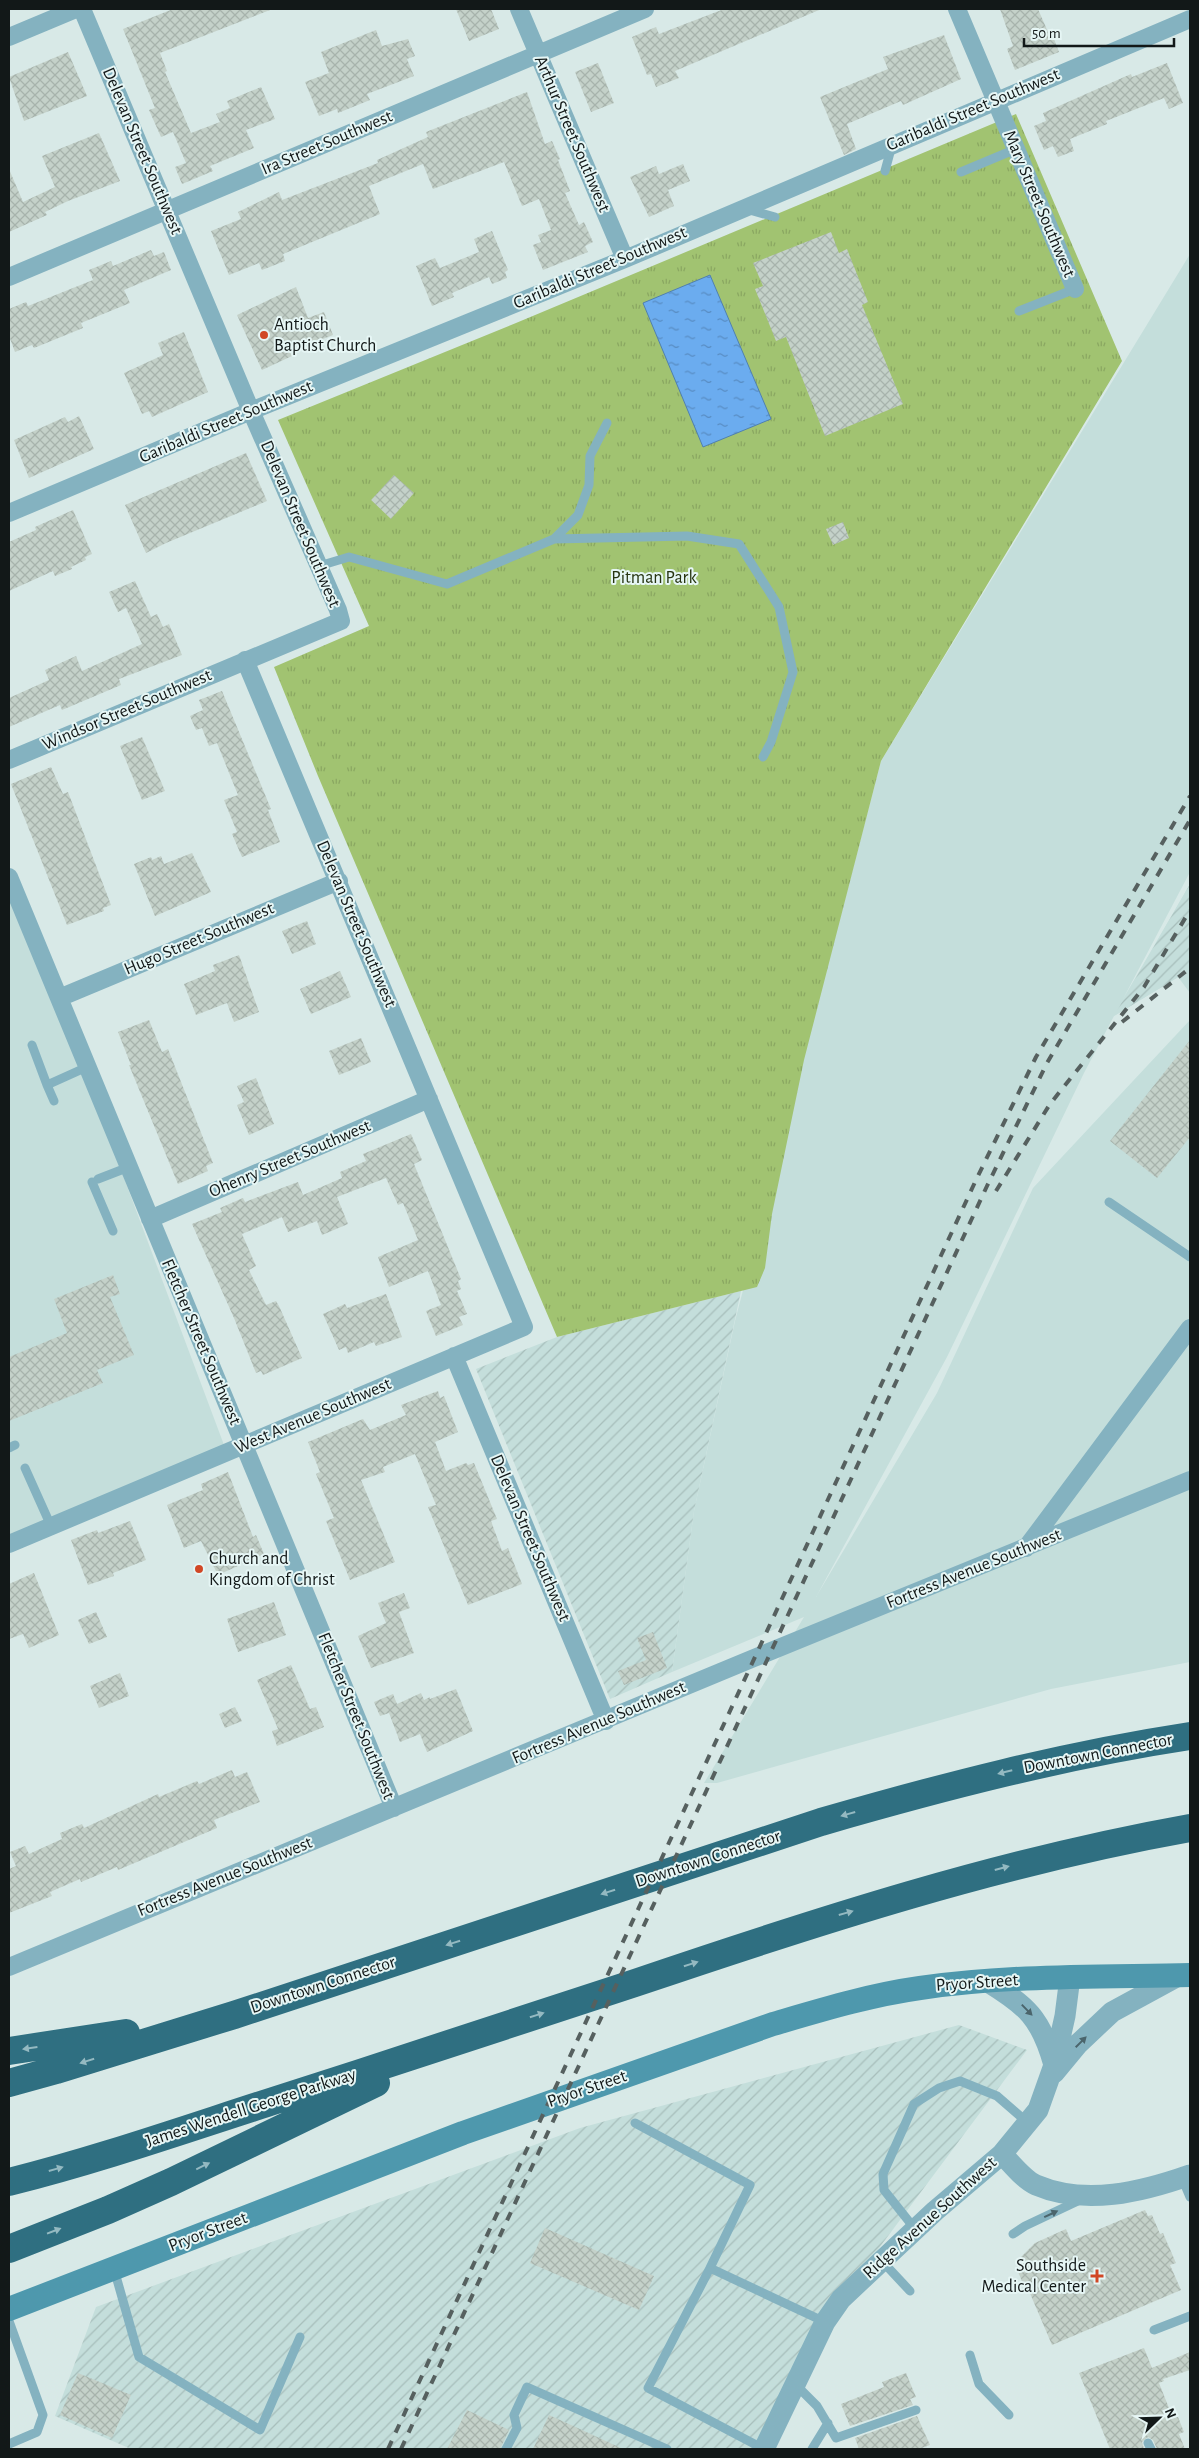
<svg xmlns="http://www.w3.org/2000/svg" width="1199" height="2458" font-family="'Alegreya Sans',sans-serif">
  <defs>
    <pattern id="industrial-furrows" width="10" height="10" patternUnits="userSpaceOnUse" patternTransform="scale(1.25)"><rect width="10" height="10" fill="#c4dedb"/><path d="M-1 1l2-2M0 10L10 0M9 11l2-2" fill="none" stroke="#a7bebb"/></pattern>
    <pattern id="park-tufts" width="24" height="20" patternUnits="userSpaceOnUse" patternTransform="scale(1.25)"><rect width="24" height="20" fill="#a1c371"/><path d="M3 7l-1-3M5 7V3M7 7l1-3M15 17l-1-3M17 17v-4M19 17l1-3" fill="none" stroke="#8aa761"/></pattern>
    <pattern id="water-ripples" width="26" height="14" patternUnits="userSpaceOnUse" patternTransform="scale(1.25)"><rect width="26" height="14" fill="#6bacef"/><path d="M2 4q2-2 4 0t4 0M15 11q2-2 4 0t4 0" fill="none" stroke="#578bc1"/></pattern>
    <pattern id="building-cross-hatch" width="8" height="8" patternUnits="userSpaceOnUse" patternTransform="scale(1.25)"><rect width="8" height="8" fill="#c4d1c9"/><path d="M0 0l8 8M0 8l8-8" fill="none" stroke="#a7b3ac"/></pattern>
  </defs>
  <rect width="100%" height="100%" fill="#d8e9e7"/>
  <!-- built -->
  <path fill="#c4dedb" d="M1190,254v618l-67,127 67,-115v109l-12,-16 -64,39 -30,57 -137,284 -131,240 121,-204 96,-205 157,-168v642l-139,27 -334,94h-13l100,-166 -132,55 22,-161 41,-190 146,-560z
    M9,871l218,582 -218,88z"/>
  <!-- industrial -->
  <path fill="url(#industrial-furrows)" d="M1190,884v86l-76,46z
    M741,1291l-47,220 -22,161 -62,27 -134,-330 81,-32z
    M959,2025l68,25 -186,249 -77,150h-633l-76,-33 41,-109 484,-179z"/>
  <!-- park -->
  <path fill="url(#park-tufts)" d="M1016,114l106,247 -241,400 -77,299 -32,154 -7,54 -8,19 -200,50 -239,-561 -44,-109 95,-41 -91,-206 238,-97z"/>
  <!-- water -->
  <path fill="url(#water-ripples)" stroke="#5080ae" d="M710,275l61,144 -68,28 -60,-144z"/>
  <!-- building -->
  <path fill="url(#building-cross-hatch)" d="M173,9l97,1 -110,43 7,18 -2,1 26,61 29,-11 -4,-8 14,-6 -3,-7 34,-14 14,32 -29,11 8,18 -44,18 3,5 -31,13 -7,-17 11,-4 -13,-31 -12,5 -12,-27 6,-2 -32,-79z
    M456,9h35l8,20 -30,12z
    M724,9l95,1 -144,61 4,7 -23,9 -5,-13 -4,1 -15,-38 24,-10 3,7z
    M1000,9h38l10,23 3,-1 8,21 -44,18 -8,-21 6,-3z
    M376,30l6,16 26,-7 7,17 -8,3 7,17 -47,18 3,6 -32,13 -1,-4 -18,7 -14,-34 24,-9 -8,-21z
    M944,35l17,44 -58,26 -2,-4 -54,23 9,25 -12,6 -24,-58 68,-28 -5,-12z
    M68,52l19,44 -63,25 -15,-44z
    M598,63l16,40 -23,9 -16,-40z
    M1167,63l16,40 -14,6 -5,-11 -58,23 1,3 -37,15 4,12 -16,6 -5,-11 -9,4 -10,-24 12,-5 -3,-8 88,-39 1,3z
    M527,92l18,52 7,-3 8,18 -2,1 12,31 -5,2 14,32 5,-3 9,20 -8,4 3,6 -45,18 -10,-25 8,-3 -3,-7 13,-5 -12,-31 -17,7 -18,-44 -71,27 -10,-25 -54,22 11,28 -97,40 2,7 -23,9 -3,-7 -30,12 -18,-44 30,-12 -3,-7 41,-20 3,8 96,-37 -1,-3 51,-23 -2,-5z
    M99,133l21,48 -52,20 -23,11 2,3 -38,17v-63l14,33 32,-15 -13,-31z
    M683,164l7,17 -22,9 6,16 -25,11 -19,-40 26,-11 3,8z
    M492,231l16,39 -3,2 2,6 -15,6 -3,-7 -37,16 2,4 -22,9 -16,-40 19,-8 5,10 39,-16 -5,-13z
    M831,232l8,21 8,-4 21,53 -6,3 41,99 -78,32 -39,-99 -10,4 -21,-52 8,-3 -10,-23z
    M151,250l3,6 10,-4 7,18 -47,20 6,13 -49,20 2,5 -49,20 -2,-3 -17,7 -6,-16v-27l17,-7 2,4 65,-26 -4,-10 22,-9 2,5z
    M296,287l12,31 16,-6 9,23 -43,17 2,4 -30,14 -25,-55z
    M184,332l24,60 -56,25 -3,-6 -7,3 -18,-41 39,-18 -5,-12z
    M79,416l15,33 -65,29 -15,-38 51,-23 3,5z
    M246,453l21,48 -101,42 -20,10 -21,-48z
    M394,475l20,18 -23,26 -20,-19z
    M73,510l19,44 -7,3 1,3 -15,7 1,2 -17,7 -2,-5 -44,20v-49l27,-12 -1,-3z
    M843,522l6,16 -16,7 -7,-16z
    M135,581l16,36 6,-3 6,13 6,-3 13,31 -63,24 2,6 -59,25 -2,-5 -51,22v-29l40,-18 -4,-10 31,-14 6,15 60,-27 -16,-36 -8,4 -9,-20z
    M222,691l49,118 -3,1 12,32 -38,15 -10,-23 5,-2 -13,-32 14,-5 -21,-52 -8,3 -7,-18 -6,2 -6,-14 13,-6 -4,-10z
    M142,737l23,54 -23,9 -22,-54z
    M51,767l12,27 5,-2 43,113 -8,3 1,3 -37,14 -56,-141z
    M192,853l19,39 -56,24 -21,-52 17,-7 1,3 9,-4 3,8z
    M307,921l9,23 -24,10 -10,-23z
    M239,955l20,57 -25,10 -7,-19 -31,12 -12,-31 31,-13 -2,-6z
    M340,971l11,26 -40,17 -11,-25z
    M149,1020l13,32 6,-3 45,114 -7,3 2,5 -30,13 -49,-119h2l-13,-33z
    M361,1038l10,24 -32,13 -10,-24z
    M1190,1040v97l-33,41 -47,-37z
    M256,1078l18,46 -25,11 -12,-30 7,-3 -7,-16z
    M411,1134l11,26 -8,4 47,115 -3,2 3,8 -4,2 10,23 -8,3 4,8 -27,11 -10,-25 15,-6 -13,-34 -39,16 -11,-30 40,-17 -15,-37 -5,2 -12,-27 -49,19 11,27 -26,11 -5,-14 -29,11 -6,-15 -40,17 14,32 -7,4 17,35 10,-4 3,5 23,52 -39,17 -2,-4 -5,2 -22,-55 -42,-94 30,-12 -2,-4 23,-10 2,4 53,-20 5,13 39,-17 -2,-6 26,-11 -3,-7z
    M113,1275l7,19 -10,3 24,58 -37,15 6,13 -94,38v-64l58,-24 -13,-34z
    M386,1294l16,43 -26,9 -2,-4 -26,11 -2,-6 -7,3 -16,-36 22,-10 2,4z
    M438,1391l2,7 4,-2 14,36 -23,10 11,29 20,-8 2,2 6,-2 23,56 -6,2 11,30 6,-3 14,36 -54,21 -40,-98 8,-2 -21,-51 -32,13 2,5 -24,8 34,82 -45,18 -24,-59 8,-3 -18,-44 4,-2 -12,-30 55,-23 7,11 36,-15 -5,-10z
    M228,1472l25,65 3,-2 8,19 -46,21 -17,-34 -17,7 -17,-43 36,-15 -2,-6z
    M130,1521l16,39 -33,13 1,3 -26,9 -17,-45 26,-10 1,3z
    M34,1573l25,62 -30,13 -6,-14 -14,5v-55z
    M404,1593l6,15 -11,4 15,41 -43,15 -13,-32 28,-13 -8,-20z
    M274,1602l12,33 -48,17 -11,-33z
    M96,1612l11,25 -18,7 -11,-24z
    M653,1632l14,36 -43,17 -6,-14 28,-11 -9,-22z
    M291,1665l19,44 6,-2 8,20 -47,19 -5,-15 6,-2 -21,-49z
    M120,1673l9,23 -30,12 -9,-22z
    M456,1689l17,42 -46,21 -7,-18 -20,8 -11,-29 -9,3 -6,-14 19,-8 4,10 24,-11 3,7 6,-3v2z
    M235,1707l7,14 -17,7 -6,-14z
    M232,1770l3,7 12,-5 13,30 -46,18 3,8 -99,42 -1,-3 -36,15 -1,-3 -30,13 2,4 -43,17v-44l7,-3 -6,-14 15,-6 4,8 33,-15 -2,-6 22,-9 2,4 74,-34 1,3 38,-16 2,3z
    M1145,2210l3,6 4,-1 8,19 3,-1 13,30 -6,2 11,25 -129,55 -26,-61 -2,2 -8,-19 4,-1 -2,-6 17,-17 31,-14 5,12z
    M545,2228l109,48 -15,34 -109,-47z
    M1144,2348l8,20 38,-16v18l-27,9 1,2 -5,2 14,35 5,-1 6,15 -5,2 6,15h-28l-4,-9 -5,-3 -6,5 2,7h-34l-31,-76z
    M78,2373l53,22 -19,43 -52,-23z
    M906,2373l10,24 -6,2 3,6 -63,21 -9,-22 43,-17 -2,-5z
    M467,2410l42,20 -9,19h-53z
    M549,2415l33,15 41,19h-90z
    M917,2416l13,29 -11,4h-60l-4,-11z"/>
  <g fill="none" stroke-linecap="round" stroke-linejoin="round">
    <!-- service -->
    <path stroke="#84b2c0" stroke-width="9" d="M885,171l7,-26
      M961,172l55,-23
      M746,209l29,8
      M1019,311l56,-22
      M554,539l133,-3 52,8 40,63 14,65 -22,70 -8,15
      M319,566l30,-9 98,27 107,-45 24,-24 11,-30 1,-29 17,-33
      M32,1045l15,40 40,-18
      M47,1085l7,16
      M98,1179l31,-12
      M92,1182l21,49
      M1109,1202l81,55
      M9,1448l6,-3
      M25,1468l26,58
      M635,2123l115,62 -40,83
      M1182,2178l8,19
      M915,2229l-31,-39 -1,-16 31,-70 25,-16 21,-7 37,15 31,27
      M1013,2234l12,-8 55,-26
      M882,2261l28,30
      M114,2269l25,88 121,73 40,-93
      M9,2321l34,94 -6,17 -28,12
      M1154,2330l36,-14
      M970,2355l9,29 30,31
      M795,2384l22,22 19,32 80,-28
      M1148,2443l3,6
      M506,2449l11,-21 -3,-13 13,-28 140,62
      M764,2449l-116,-61 62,-120 115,54
      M812,2449l16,-26"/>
    <!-- minor -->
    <path stroke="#84b2c0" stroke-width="18" d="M519,9l106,250
      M957,9l118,280
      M9,37l67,-28
      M9,277l636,-268
      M9,513l242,-102 374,-152 565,-240
      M9,760l332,-139 -3,-11 -87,-199 -169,-402
      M9,877l385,931
      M59,998l280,-117
      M150,1219l279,-120
      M454,1356l152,365
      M9,1544l515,-217 -279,-667
      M1026,1548l164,-220
      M9,1967l745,-309 436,-178"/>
    <!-- tertiary -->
    <path stroke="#84b2c0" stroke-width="21" d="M988,1982c39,24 53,36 66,83
      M1054,2073l24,-29 34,-32 68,-37
      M1002,2154c9,9 22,26 34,31 49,21 106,7 154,-10
      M764,2449l61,-127 16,-23 94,-88 67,-57 36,-44 16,-45 11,-49 5,-39"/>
    <!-- secondary -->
    <path stroke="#4e98ad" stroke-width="24" d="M9,2309l454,-176 310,-109c48,-14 97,-29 147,-36 89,-13 181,-11 270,-13"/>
    <!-- motorway -->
    <path stroke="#2f6f81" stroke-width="28" d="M9,2051l117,-18
      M9,2083l47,-13 178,-55 587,-193c121,-35 244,-67 369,-86
      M9,2182c88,-22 174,-52 261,-80 122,-39 244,-79 365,-119 183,-62 365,-121 555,-155
      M9,2249l99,-39 63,-28 205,-99"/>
    <!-- rail -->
    <path stroke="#56605f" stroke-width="4" stroke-dasharray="9 9" stroke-linecap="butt" d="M1122,1022l68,-54
      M996,1191l54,-87 94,-117 46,-77
      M388,2449l588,-1269 60,-123 154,-261
      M401,2449l586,-1263 60,-123 143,-243"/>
  </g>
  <!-- one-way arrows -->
  <defs><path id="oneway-solid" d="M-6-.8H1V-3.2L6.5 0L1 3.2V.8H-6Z" transform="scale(1.25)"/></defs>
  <g fill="#94b9c1">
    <use href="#oneway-solid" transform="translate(1005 1772) rotate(166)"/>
    <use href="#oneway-solid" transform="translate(848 1814) rotate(164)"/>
    <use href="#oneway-solid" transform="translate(1002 1868) rotate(-15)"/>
    <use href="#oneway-solid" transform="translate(608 1892) rotate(162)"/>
    <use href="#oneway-solid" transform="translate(846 1913) rotate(-16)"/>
    <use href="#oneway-solid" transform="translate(453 1943) rotate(162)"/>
    <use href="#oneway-solid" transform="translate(691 1964) rotate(-18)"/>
    <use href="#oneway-solid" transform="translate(537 2015) rotate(-18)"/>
    <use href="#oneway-solid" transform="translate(30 2048) rotate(172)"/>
    <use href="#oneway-solid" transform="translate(87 2061) rotate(163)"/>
    <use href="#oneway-solid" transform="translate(203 2166) rotate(-26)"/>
    <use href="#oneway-solid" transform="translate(56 2169) rotate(-16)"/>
    <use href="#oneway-solid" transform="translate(54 2231) rotate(-21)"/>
  </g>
  <g fill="#4b656c">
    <use href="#oneway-solid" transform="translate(1027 2010) rotate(46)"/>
    <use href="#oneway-solid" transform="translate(1081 2042) rotate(-45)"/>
    <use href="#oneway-solid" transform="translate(1051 2214) rotate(-25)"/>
  </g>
  <!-- markers -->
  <g fill="#d14725" stroke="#e6f6f5" stroke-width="2">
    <circle cx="264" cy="335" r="5"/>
    <circle cx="199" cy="1569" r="5"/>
    <path d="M1094.5 2268.5h5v5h5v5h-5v5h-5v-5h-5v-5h5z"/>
  </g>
  <g text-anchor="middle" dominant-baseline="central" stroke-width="4" stroke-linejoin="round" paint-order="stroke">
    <!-- street labels -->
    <g font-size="18" fill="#121818" stroke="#e6f6f5">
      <text transform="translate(973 110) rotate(-23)">Garibaldi Street Southwest</text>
      <text transform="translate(572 134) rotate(67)">Arthur Street Southwest</text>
      <text transform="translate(327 143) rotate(-23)">Ira Street Southwest</text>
      <text transform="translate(142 151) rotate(67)">Delevan Street Southwest</text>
      <text transform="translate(1039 204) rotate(67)">Mary Street Southwest</text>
      <text transform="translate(600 268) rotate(-23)">Garibaldi Street Southwest</text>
      <text transform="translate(226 422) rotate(-23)">Garibaldi Street Southwest</text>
      <text transform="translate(300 524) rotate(67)">Delevan Street Southwest</text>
      <text transform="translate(127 710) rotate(-23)">Windsor Street Southwest</text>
      <text transform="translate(356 924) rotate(67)">Delevan Street Southwest</text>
      <text transform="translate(199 939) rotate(-23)">Hugo Street Southwest</text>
      <text transform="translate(290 1159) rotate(-23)">Ohenry Street Southwest</text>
      <text transform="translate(201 1342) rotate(67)">Fletcher Street Southwest</text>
      <text transform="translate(313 1416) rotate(-23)">West Avenue Southwest</text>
      <text transform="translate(530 1538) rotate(67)">Delevan Street Southwest</text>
      <text transform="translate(974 1569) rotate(-22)">Fortress Avenue Southwest</text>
      <text transform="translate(356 1716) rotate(68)">Fletcher Street Southwest</text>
      <text transform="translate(599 1723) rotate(-23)">Fortress Avenue Southwest</text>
      <text transform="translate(1098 1754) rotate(-11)">Downtown Connector</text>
      <text transform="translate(708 1859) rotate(-18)">Downtown Connector</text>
      <text transform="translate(225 1877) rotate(-22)">Fortress Avenue Southwest</text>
      <text transform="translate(977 1983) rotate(-4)">Pryor Street</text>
      <text transform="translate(323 1985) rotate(-18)">Downtown Connector</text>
      <text transform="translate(587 2089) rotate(-19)">Pryor Street</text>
      <text transform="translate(251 2108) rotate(-18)">James Wendell George Parkway</text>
      <text transform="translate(930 2218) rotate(-42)">Ridge Avenue Southwest</text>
      <text transform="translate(208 2232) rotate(-21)">Pryor Street</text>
    </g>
    <!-- poi labels -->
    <g font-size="18" fill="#121818" stroke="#e6f6f5" text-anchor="start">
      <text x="274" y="325">Antioch<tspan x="274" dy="21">Baptist Church</tspan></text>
      <text x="209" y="1559">Church and<tspan x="209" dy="21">Kingdom of Christ</tspan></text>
      <text x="1086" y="2266" text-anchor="end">Southside<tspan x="1086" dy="21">Medical Center</tspan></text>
    </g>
    <!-- park labels -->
    <g font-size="18" fill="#263410" stroke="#e6f6f5">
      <text x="654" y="578">Pitman Park</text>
    </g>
  </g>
  <!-- border -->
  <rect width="1199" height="2458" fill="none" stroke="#121818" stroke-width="20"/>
  <!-- north arrow -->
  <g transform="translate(1159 2418) rotate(67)" stroke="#e6f6f5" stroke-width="4" paint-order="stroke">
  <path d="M0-4L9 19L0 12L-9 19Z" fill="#121818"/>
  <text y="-8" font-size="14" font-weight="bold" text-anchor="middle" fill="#121818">N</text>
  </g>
  <!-- scale -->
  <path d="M1024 38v8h150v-8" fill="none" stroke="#121818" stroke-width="2.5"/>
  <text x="1032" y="38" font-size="15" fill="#121818" stroke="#e6f6f5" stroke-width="4" paint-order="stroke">50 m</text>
</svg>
